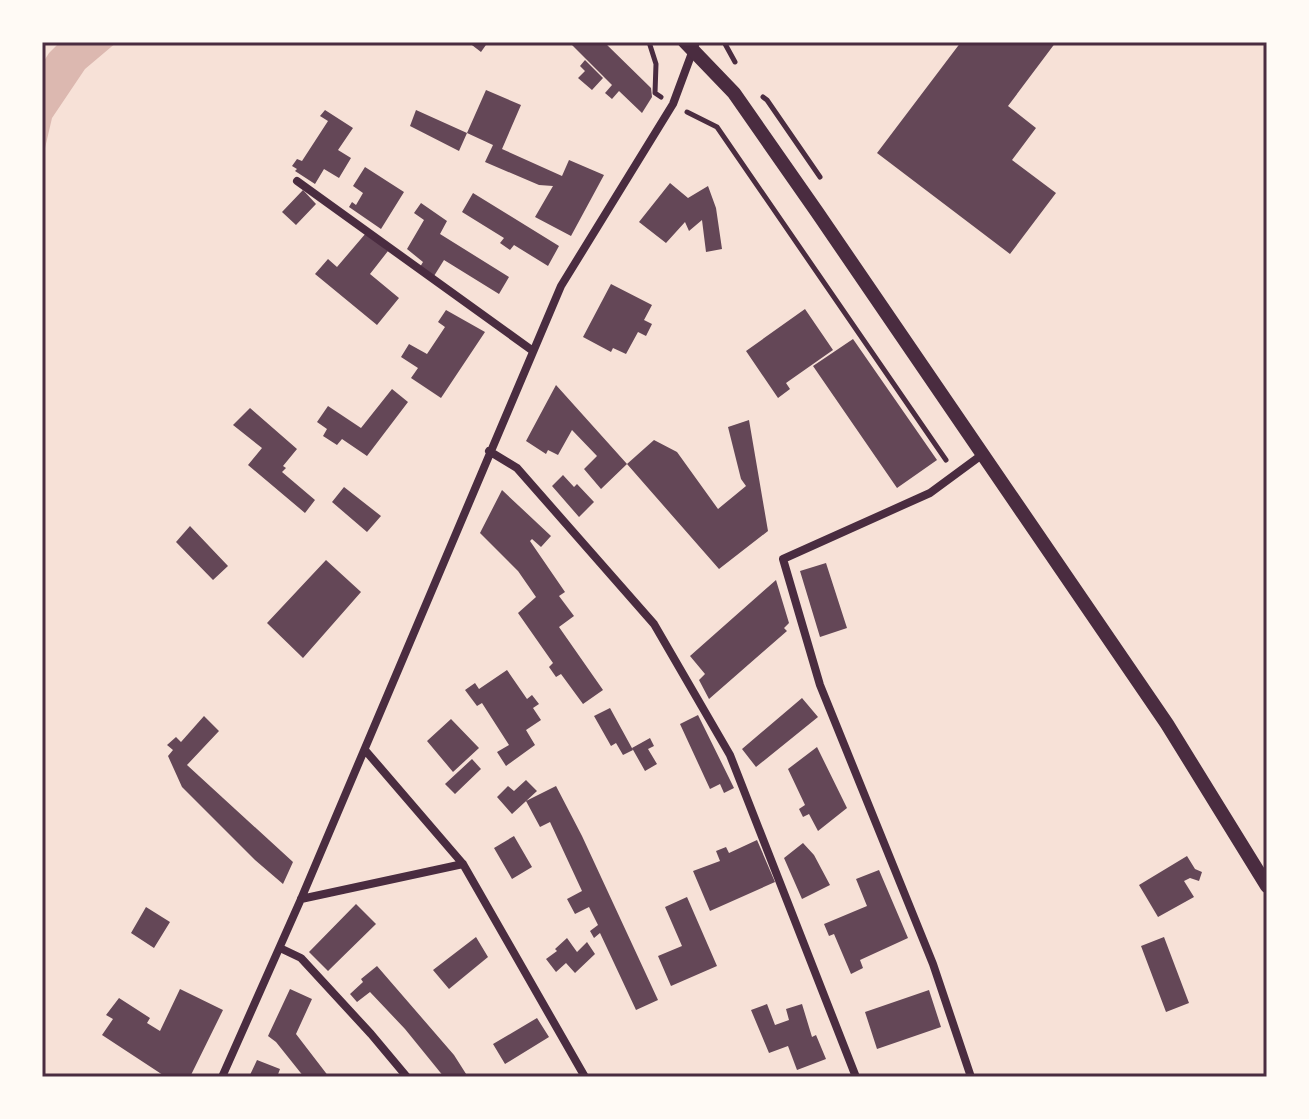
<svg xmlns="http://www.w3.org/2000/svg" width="1309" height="1119" font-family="Barlow,sans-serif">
  <rect width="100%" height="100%" fill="#f7e1d7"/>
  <!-- water -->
  <path fill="#dcb8b0" d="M60,42h57l-32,27 -33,49 -10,43v-97l7,-11z"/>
  <!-- building -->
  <path fill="#644757" d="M468,42h20l-7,10z
    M569,42h35l47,46 1,9 -10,16 -23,-22 -7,8 -7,-6 7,-8z
    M961,42h95l-48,64 28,22 -24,32 44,33 -46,61 -133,-101z
    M585,60l18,18 -11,12 -14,-12 7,-7 -5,-5z
    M486,90l35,15 -19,44 60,27 7,-16 35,15 -33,61 -36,-19 18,-31 -14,-1 -54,-23 8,-17 -26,-12z
    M325,110l28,18 -15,22 13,8 -12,20 -15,-9 -9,15 -20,-13 2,-2 -5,-3 5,-7 5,2 26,-40 -8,-5z
    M416,110l51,23 -8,18 -49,-25z
    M365,167l39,25 -23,37 -32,-22 3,-5 4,3 7,-12 -10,-7z
    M670,183l18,15 20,-12 8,22 6,41 -16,3 -4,-32 -13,11 -4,-9 -19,21 -27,-21z
    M303,190l13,14 -20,21 -14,-13z
    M473,193l86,53 -11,20 -34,-21 -4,5 -10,-7 4,-5 -42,-26z
    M421,203l26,18 -7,13 69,43 -10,17 -55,-34 -10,16 -14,-9 3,-5 -16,-13 17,-29 -10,-7z
    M366,233l22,18 -18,23 29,24 -22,27 -62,-51 13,-15 9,8z
    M611,284l41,21 -8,15 8,4 -6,12 -8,-4 -12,22 -13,-6 -2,4 -28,-15z
    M805,309l28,41 -47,33 4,6 -12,9 -32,-47z
    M446,310l39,22 -44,66 -30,-20 7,-10 -17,-11 8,-13 18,10 18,-27 -7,-5z
    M853,339l84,121 -40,28 -84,-122z
    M556,385l71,79 27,-24 23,12 41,57 28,-23 -5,-7 -13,-52 21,-7 19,111 -49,38 -92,-105 -26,25 -17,-20 13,-13 -25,-26 -14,25 -10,-5 -2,4 -20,-13z
    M392,389l16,13 -41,54 -25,-17 -5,6 -14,-9 4,-7 -10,-7 11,-16 33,22z
    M250,408l47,41 -14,17 3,2 -4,4 33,28 -10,13 -57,-48 14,-17 -29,-23z
    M563,475l11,12 3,-3 17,18 -15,15 -27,-31z
    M344,487l37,29 -14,16 -35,-30z
    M502,490l49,46 -10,11 -9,-8 -2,2 35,51 -6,4 15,20 -15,11 44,63 -20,14 -22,-30 -5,3 -7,-10 4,-4 -35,-50 18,-16 -18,-26 -38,-38z
    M190,526l38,40 -15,14 -37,-38z
    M326,560l35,32 -58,66 -36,-35z
    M826,563l21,65 -27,9 -20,-66z
    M776,580l13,43 -5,5 3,3 -78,68 -10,-19 6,-6 -15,-18z
    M507,670l20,29 5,-4 7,9 -6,4 8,12 -15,10 9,15 -29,21 -9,-14 12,-7 -27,-42 -5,3 -12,-16 10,-7 4,6z
    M802,698l16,19 -62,50 -14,-18z
    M610,708l23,42 -10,5 -7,-12 -5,3 -17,-30z
    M698,715l36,73 -10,5 -4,-9 -10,5 -30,-65z
    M204,716l15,15 -32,34 106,97 -10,22 -28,-24 -73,-73 -14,-31 5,-6 -6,-5 9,-8 5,5z
    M451,719l28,29 -26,24 -26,-31z
    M650,738l4,8 -6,3 9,15 -12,7 -13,-23z
    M817,747l30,61 -29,23 -9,-17 -6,3 -4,-8 6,-4 -17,-36z
    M472,759l9,10 -26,25 -10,-10z
    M526,780l11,11 -25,23 -15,-17 11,-11 6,5z
    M556,786l26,50 76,164 -22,10 -36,-77 -6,5 -4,-7 8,-6 -9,-18 -14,7 -8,-15 15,-8 -32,-69 -10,5 -14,-26z
    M514,836l18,31 -20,12 -18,-31z
    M757,840l18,42 -65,29 -17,-40 27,-10 -4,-10 10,-4 3,6z
    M803,843l11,12 16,30 -28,14 -18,-41z
    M1187,856l8,13 7,3 -3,9 -9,-3 -6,3 10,16 -36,20 -19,-32z
    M879,870l29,68 -48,22 3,8 -12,6 -17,-40 -5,2 -5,-12 43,-18 -11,-27z
    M687,897l30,69 -46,20 -13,-30 24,-10 -17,-39z
    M356,904l20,20 -48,47 -19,-19z
    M146,907l24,15 -16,26 -23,-15z
    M476,937l12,20 -39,32 -16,-19z
    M1164,937l25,66 -23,9 -25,-66z
    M567,938l10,14 10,-10 8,12 -20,19 -9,-10 -10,9 -10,-13 11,-8 -2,-2z
    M377,966l77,89 14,22h-24l-39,-48 -35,-37 -13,10 -7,-8 13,-12 -2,-3z
    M180,989l43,21 -33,67h-24l-64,-42 11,-16 -7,-4 13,-17 31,20 -3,5 13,8z
    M290,989l22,10 -16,35 33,43h-25l-28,-35 -8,-6z
    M929,990l12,37 -64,22 -12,-37z
    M767,1004l8,21 14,-5 -3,-11 16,-5 10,33 4,-2 10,24 -29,11 -9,-24 -19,7 -18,-43z
    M537,1018l12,19 -44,27 -12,-20z
    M257,1060l23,9 -3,8h-28z"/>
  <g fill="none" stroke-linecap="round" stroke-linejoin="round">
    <!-- path -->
    <path stroke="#4a2c40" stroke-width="5" d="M649,42l7,22 -1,29 6,4
      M724,42l11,20
      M763,97l4,3 53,77
      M687,112l30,15 229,333"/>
    <!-- minor -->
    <path stroke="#4a2c40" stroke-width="8" d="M297,181l236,170
      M489,451l28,17 137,156 76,131 126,322
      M365,750l98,114 122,213
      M301,899l162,-35
      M280,948l21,10 70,76 36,43
      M222,1077l79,-178 260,-613 112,-182 23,-62
      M971,1077l-38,-113 -113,-279 -37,-126 147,-66 53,-39"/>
    <!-- tertiary -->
    <path stroke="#4a2c40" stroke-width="14" d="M685,42l49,51 83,119 350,512 100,162"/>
  </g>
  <!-- border -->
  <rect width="1309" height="1119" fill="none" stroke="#fffaf5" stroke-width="88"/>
  <rect x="44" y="44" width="1221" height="1031" fill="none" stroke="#4a2c40" stroke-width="3"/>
</svg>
